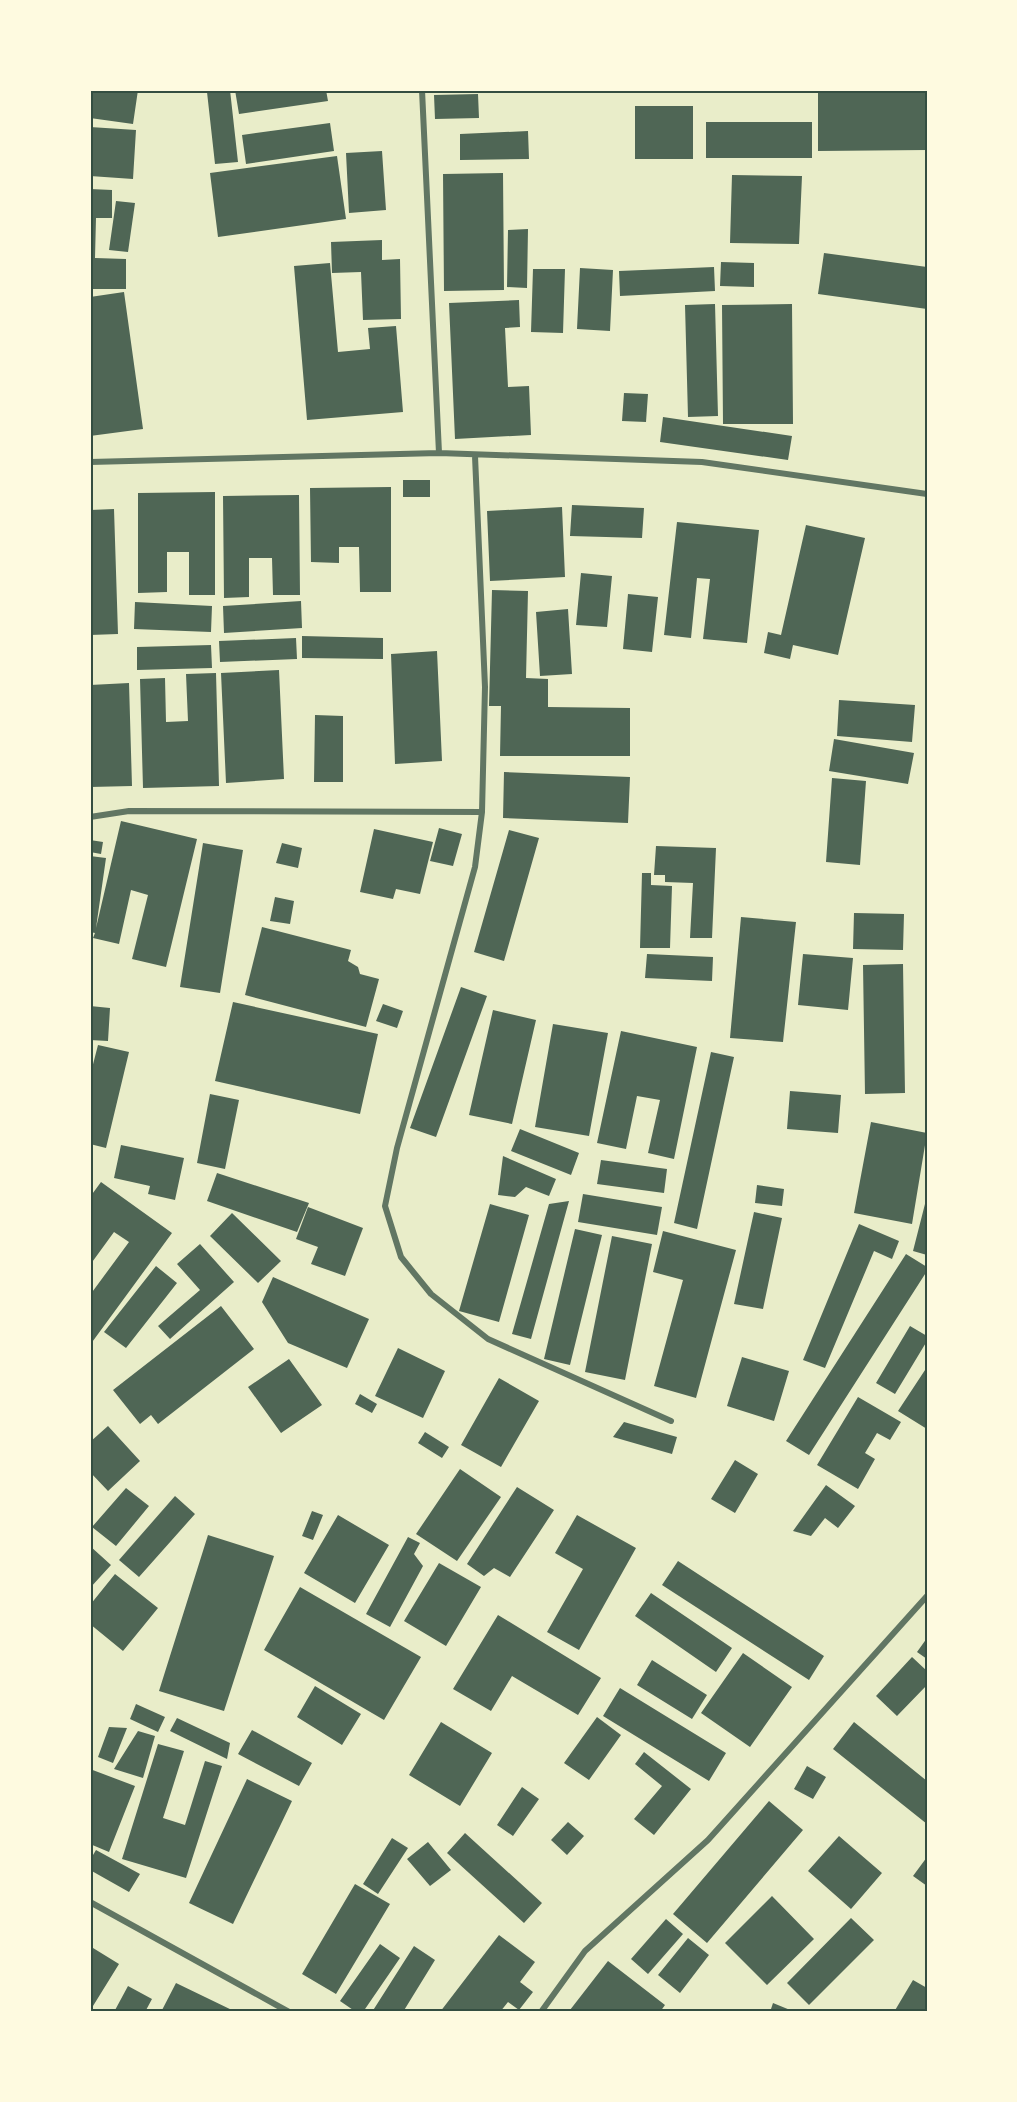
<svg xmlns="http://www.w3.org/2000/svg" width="1017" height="2102" font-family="'Space Grotesk',sans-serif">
  <rect width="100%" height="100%" fill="#e9edc9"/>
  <!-- building -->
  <path fill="#4f6655" d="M90,90h48l-5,34 -43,-6z
    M230,90l8,72 -23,2 -8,-72z
    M235,90h91l2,11 -89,13z
    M818,90h109v60l-109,1z
    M478,94l1,24 -44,1 -1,-24z
    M635,106h58v53h-58z
    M706,122h106v36h-106z
    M330,123l4,28 -88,13 -4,-29z
    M90,127l46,3 -3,49 -43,-3z
    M528,131l1,28 -69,1v-26z
    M382,151l4,59 -37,3 -3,-60z
    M337,156l9,63 -128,18 -8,-64z
    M503,173l1,117 -60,1 -1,-117z
    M732,175l70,1 -3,68 -69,-1z
    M90,189l22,1v28h-16l-1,40 31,1v30h-36z
    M116,201l19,2 -7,49 -19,-2z
    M528,229l-1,59 -20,-1 1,-57z
    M382,240v20l18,-1 1,60 -38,1 -2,-48 -29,1 -1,-31z
    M824,253l103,14v42l-109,-15z
    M721,262l33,1v24l-34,-1z
    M330,263l8,89 32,-3 -2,-21 28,-2 7,86 -96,8 -13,-154z
    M714,267l1,24 -95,5 -1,-25z
    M580,268l33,2 -3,61 -33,-2z
    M533,269h32l-2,64 -32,-1z
    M124,292l19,137 -53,7v-139z
    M519,300l1,27 -15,1 3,59 21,-1 2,49 -76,4 -6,-136z
    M715,304l3,112 -30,1 -3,-112z
    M792,304l1,120h-70l-1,-119z
    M624,393l24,1 -2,28 -24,-1z
    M663,417l129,19 -4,24 -128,-18z
    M403,480h27v17h-27z
    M391,487v105h-31l-1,-45h-20v16l-28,-1 -1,-74z
    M215,492v103h-26v-43h-22v40l-29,1v-100z
    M299,495l1,100h-27l-1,-37h-23v39l-25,1 -1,-102z
    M572,505l72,3 -2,30 -72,-2z
    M562,507l3,70 -75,4 -3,-70z
    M114,509l4,125 -28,1v-125z
    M677,522l82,8 -12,113 -44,-4 7,-60 -13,-1 -6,60 -27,-3z
    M806,525l59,13 -27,117 -45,-10 -3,14 -26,-6 4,-21 13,3z
    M581,573l31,3 -5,51 -31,-2z
    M492,590l36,1 -2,87 22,1v28l82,1v48h-130l1,-50h-12z
    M628,594l30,3 -6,55 -29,-3z
    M301,601l1,27 -78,5 -1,-27z
    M135,602l77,4 -1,26 -77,-3z
    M568,609l4,65 -32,2 -4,-64z
    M302,636l81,2v21l-81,-1z
    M296,638l1,21 -77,3 -1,-21z
    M211,645l1,23 -75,2v-23z
    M437,651l5,110 -47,3 -4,-110z
    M279,670l5,109 -58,4 -5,-110z
    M216,673l3,113 -76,2 -3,-109 25,-1 1,44 22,-1 -2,-47z
    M129,683l3,103 -42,1v-102z
    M839,700l76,5 -3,37 -75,-6z
    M315,715l28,1v66h-29z
    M834,739l80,14 -6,31 -79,-13z
    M504,772l126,5 -2,46 -125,-5z
    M832,778l34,3 -6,84 -34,-3z
    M121,821l76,18 -31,128 -34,-8 16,-64 -17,-5 -12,54 -26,-6 2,-5 -5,-1v-76l16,2 -10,70z
    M439,828l23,6 -9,32 -23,-5z
    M374,829l59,13 -13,52 -24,-5 -3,10 -33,-7z
    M509,830l30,8 -35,123 -30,-9z
    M90,840l13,2 -2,12 -11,-2z
    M203,843l40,7 -23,143 -40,-6z
    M282,843l20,5 -4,20 -22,-5z
    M656,846l60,2 -4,90h-22l3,-55 -28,-1v-7h-11z
    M642,873h9v12l21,1 -2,62h-30z
    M275,897l19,4 -4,23 -20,-3z
    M854,913l50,1 -1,36 -50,-1z
    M741,917l55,5 -13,120 -53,-4z
    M262,927l89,23 -3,11 10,6 2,7 19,5 -13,48 -121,-32z
    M647,954l66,3 -1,24 -67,-3z
    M803,954l50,4 -5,52 -50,-5z
    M903,964l2,129 -40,1 -2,-129z
    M461,987l26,9 -51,141 -26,-9z
    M233,1002l145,32 -18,80 -145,-33z
    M383,1004l20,7 -6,17 -21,-7z
    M90,1006l20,2 -2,33 -18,-1z
    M493,1010l43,10 -24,104 -43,-9z
    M553,1024l55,9 -19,103 -54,-9z
    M621,1031l76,16 -23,112 -26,-6 12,-53 -23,-4 -11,53 -29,-6z
    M98,1045l31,7 -23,96 -16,-4v-68z
    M711,1052l23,5 -37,172 -23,-6z
    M790,1091l51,4 -3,38 -51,-4z
    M210,1094l29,6 -14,69 -28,-6z
    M871,1122l56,11 -15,91 -58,-11z
    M520,1129l59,24 -8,22 -60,-24z
    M121,1145l63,13 -9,42 -27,-6 2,-8 -36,-8z
    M503,1156l53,23 -7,17 -23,-9 -11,10 -17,-2z
    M601,1160l66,9 -3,24 -67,-9z
    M217,1173l92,30 -12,29 -90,-31z
    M101,1182l71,51 -82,112v-50l39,-53 -15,-10 -24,33v-68z
    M757,1185l27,4 -2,17 -27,-3z
    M583,1194l79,13 -5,28 -79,-13z
    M926,1200h1v55l-14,-4z
    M569,1201l-38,138 -19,-5 37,-130z
    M490,1204l39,11 -30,107 -40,-11z
    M308,1207l55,21 -18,48 -34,-12 7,-17 -22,-8z
    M754,1212l28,6 -19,91 -29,-5z
    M232,1213l49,48 -23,22 -48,-47z
    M859,1224l40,17 -7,18 -18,-8 -49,117 -22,-8z
    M575,1229l27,6 -32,130 -26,-6z
    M663,1231l73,19 -40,148 -42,-12 29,-106 -30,-8z
    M612,1236l40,8 -27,136 -40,-8z
    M200,1244l34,38 -64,57 -12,-13 42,-36 -23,-26z
    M906,1254l21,13v4l-118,184 -23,-14z
    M156,1266l21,17 -51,65 -22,-16z
    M273,1277l96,42 -22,49 -59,-25 -26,-41z
    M221,1306l33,43 -96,75 -7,-9 -11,9 -27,-34z
    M910,1326l17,10v5l-32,53 -19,-11z
    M398,1348l47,23 -22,47 -48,-22z
    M742,1357l47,14 -15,50 -47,-15z
    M289,1359l33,46 -41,28 -33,-46z
    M927,1367v62l-29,-18z
    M499,1378l40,23 -38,66 -40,-22z
    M360,1394l17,10 -5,9 -17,-9z
    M858,1397l43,25 -11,18 -13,-7 -12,20 10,6 -17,30 -41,-24z
    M624,1422l53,15 -5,17 -59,-17z
    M108,1426l32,35 -32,30 -18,-19v-30z
    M425,1432l24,15 -7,11 -24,-15z
    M735,1460l23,14 -23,39 -24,-14z
    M460,1469l41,28 -44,64 -41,-27z
    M826,1485l29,21 -17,22 -13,-10 -14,18 -18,-5z
    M517,1487l37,23 -44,67 -16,-9 -10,8 -17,-12z
    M126,1488l23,18 -33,40 -24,-19z
    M175,1496l20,18 -56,63 -20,-17z
    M312,1511l11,4 -10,25 -11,-4z
    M338,1515l51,30 -34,58 -51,-30z
    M577,1515l59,33 -57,102 -32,-18 36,-63 -28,-16z
    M208,1535l66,21 -50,155 -65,-20z
    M408,1537l12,6 -6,11 9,12 -33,61 -24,-13z
    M90,1546l21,19 -21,23z
    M678,1561l146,95 -15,24 -147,-95z
    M439,1563l42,24 -35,59 -42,-25z
    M115,1574l43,34 -35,43 -33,-27v-19z
    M300,1587l121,70 -37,63 -120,-70z
    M651,1593l81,55 -16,24 -81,-56z
    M498,1615l103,63 -23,37 -66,-39 -21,35 -38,-22z
    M927,1638v21l-10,-7z
    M743,1653l49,34 -42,60 -49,-34z
    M912,1657l15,14v14l-30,31 -21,-20z
    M652,1660l55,35 -15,24 -55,-34z
    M315,1686l46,28 -19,31 -45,-28z
    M620,1688l106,65 -17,28 -106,-65z
    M136,1704l29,13 -7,15 -28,-13z
    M597,1717l24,18 -32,45 -25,-17z
    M177,1718l53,25 -3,16 -57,-28z
    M441,1722l51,31 -32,53 -51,-31z
    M854,1722l73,59v43l-94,-75z
    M109,1727l18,1 -14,35 -15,-6z
    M252,1730l60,33 -13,23 -61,-32z
    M138,1731l17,5 -12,42 -29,-9z
    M158,1744l26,7 -21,67 22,7 20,-64 17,5 -36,112 -64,-19z
    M644,1752l47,37 -37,46 -20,-16 28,-33 -27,-22z
    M807,1766l19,11 -13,22 -19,-10z
    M90,1769l45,17 -26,66 -19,-8z
    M247,1779l45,22 -59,123 -44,-21z
    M522,1787l17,12 -26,37 -16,-11z
    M769,1801l34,29 -96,113 -34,-29z
    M568,1822l16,14 -17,19 -16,-15z
    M465,1833l77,70 -18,20 -77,-70z
    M839,1836l43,37 -31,36 -43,-38z
    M392,1838l16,10 -30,46 -15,-10z
    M428,1842l23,28 -21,16 -23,-27z
    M96,1850l44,24 -11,18 -39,-22v-10z
    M927,1857v29l-14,-10z
    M355,1884l35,20 -54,90 -34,-20z
    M772,1896l42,43 -47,46 -42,-42z
    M851,1918l23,22 -65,65 -22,-22z
    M666,1919l17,15 -35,40 -17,-15z
    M499,1935l36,27 -15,20 13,10 -14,18 -11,-8 -8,10h-60z
    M688,1938l21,17 -29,38 -22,-18z
    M380,1944l20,14 -37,54h-7l-16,-11z
    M414,1946l21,14 -32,52h-31z
    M93,1948l26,16 -26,42 -3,-2v-50z
    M608,1961l57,44 -5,7h-87l-3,-2z
    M913,1980l14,8v24h-33z
    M176,1983l60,29h-75z
    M128,1986l24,13 -7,13h-31z
    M773,2003l22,9h-25z"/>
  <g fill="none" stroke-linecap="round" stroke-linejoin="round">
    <!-- minor -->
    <path stroke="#617663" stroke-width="6" d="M422,90l17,363
      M475,456l10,231 -3,125 -7,55 -78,281 -12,58 16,51 30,37 57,45 183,82
      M90,462l349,-9 263,9 225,32
      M90,817l39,-6 353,1
      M90,1902l199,110
      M541,2012l44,-61 123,-111 219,-244"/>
  </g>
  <!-- border -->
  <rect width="1017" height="2102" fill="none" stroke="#fefae0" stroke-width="183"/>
  <rect x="92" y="92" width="834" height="1918" fill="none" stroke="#344e41" stroke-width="2"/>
</svg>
